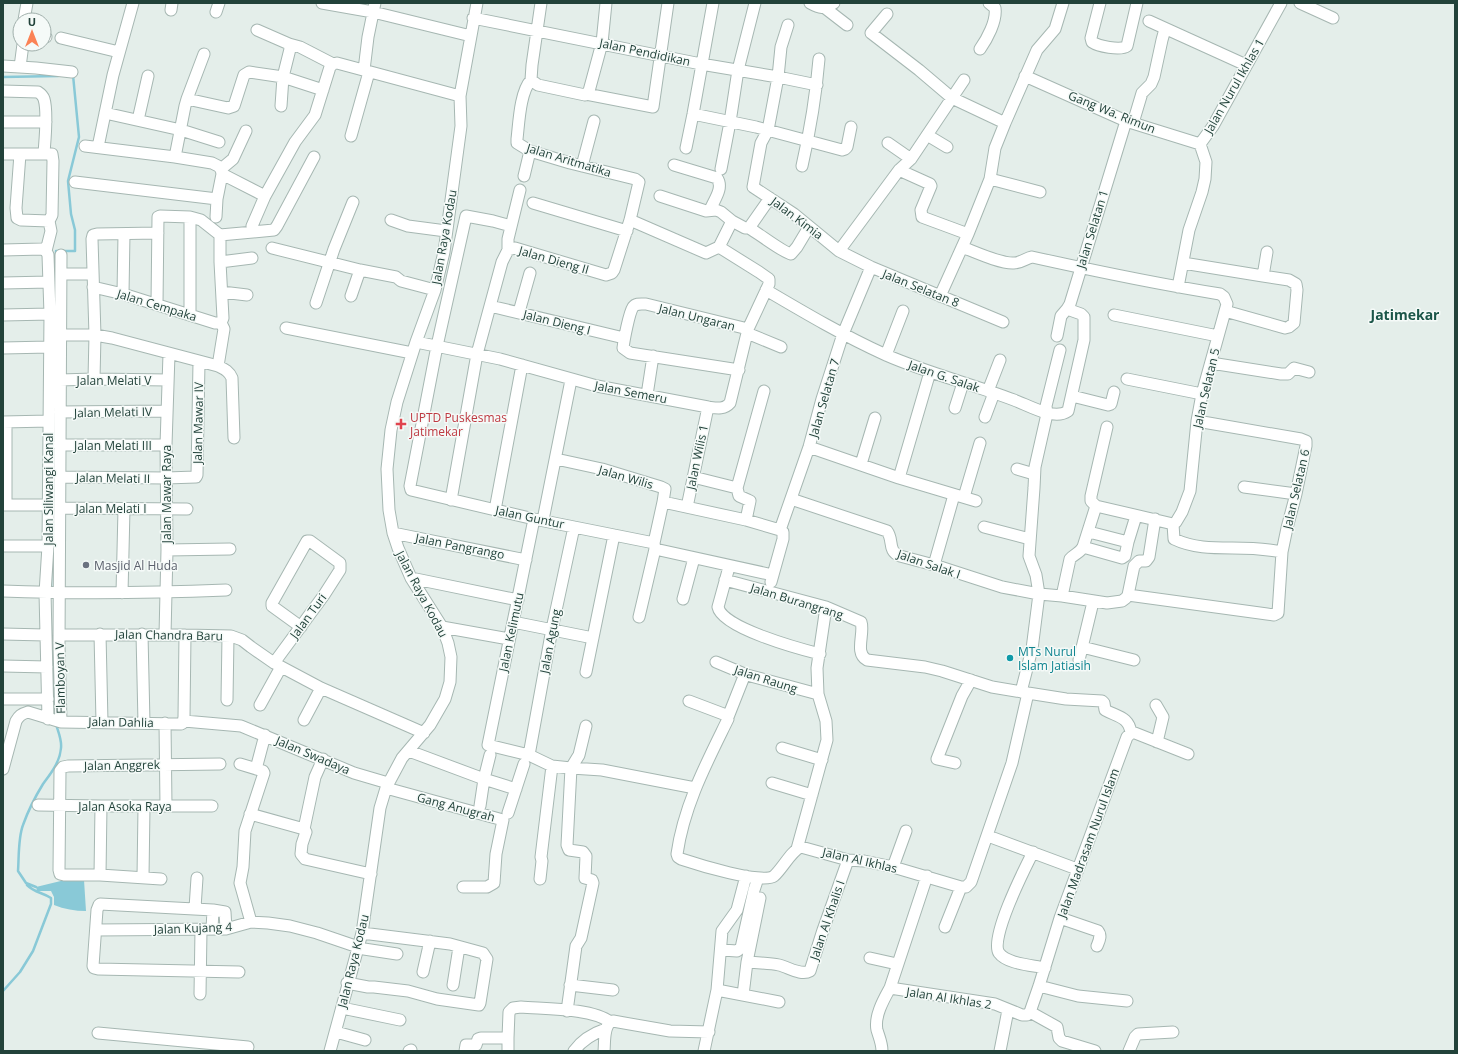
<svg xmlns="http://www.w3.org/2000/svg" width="1458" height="1054" font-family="'Open Sans',sans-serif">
  <rect width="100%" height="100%" fill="#e4eeea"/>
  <!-- water -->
  <path fill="#89c9d7" d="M69,879l15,1 2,31c-11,0 -22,-2 -32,-6v-8l-3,-6h-14l-1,-4z"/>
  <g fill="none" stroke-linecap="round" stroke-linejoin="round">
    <!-- stream -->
    <path stroke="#89c9d7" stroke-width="2.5" d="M3,77l55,-1
      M56,257v-6h19v-21l-4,-16 -3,-33 11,-44 -6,-62
      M54,589v-145
      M55,696v21
      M36,887l-10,-4 -8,-12c1,-13 0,-33 5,-46 5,-14 12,-28 20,-41 8,-11 17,-22 18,-36 1,-9 -3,-16 -5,-24
      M3,991l17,-19 13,-21 18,-47v-6c-9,-6 -16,-5 -24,-13"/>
    <defs>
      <path id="minor" d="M322,3l51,9 98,24
        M541,3l-9,62 -1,15 7,5 47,10 4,-4 13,-48 4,-40
        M810,3c9,5 15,7 24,0
        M1100,3l-9,35 1,4c6,4 28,9 35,4l10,-43
        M1300,3l33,15
        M825,8l22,17
        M171,10l1,-7
        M216,12l3,-9
        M887,14l-16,19 48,37 33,28 53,25
        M473,18l228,46 77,13 39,8
        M24,20l3,-17
        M1149,21l97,44
        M788,25l-7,22 -3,30 -10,53 -7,13 -8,44 41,27 45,37 32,16 132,55
        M257,30l32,14
        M44,37h2
        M61,38l58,14
        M980,49c7,-10 17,-28 15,-41l-6,-5
        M3,66l33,2 36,4
        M20,67l3,-23
        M364,70l4,-33 7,-34
        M1025,76l101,45 74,23
        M3,91l35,1c3,2 5,4 6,7 4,13 1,40 0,54
        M586,94l67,13 15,-104
        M187,99l17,-45
        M281,106l2,-29 7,-28 -1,-5 11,3 33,17
        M105,113l76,17 38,12
        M693,114l63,13 86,23 3,-1 2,-2 4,-20
        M138,120l10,-44
        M3,122h43
        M1133,123l9,-30 9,-9 3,-7 8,-37 3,-11
        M927,135l20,12
        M351,136l18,-64
        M888,143l23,16
        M85,146l90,11 37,6 6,3 3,3 1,5 -5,25 -1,18
        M98,147l15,-72 20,-72
        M686,148l7,-34 20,-111
        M3,154h49l1,7 -1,54 -3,6 -28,-1 -4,-2 -1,-10 4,-54
        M175,157l10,-51 2,-7 41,9 6,-2 10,-31 5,-3 34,5 40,13
        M674,165l43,13c7,10 -3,22 -7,32
        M582,166l12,-45
        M802,166c8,-35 14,-71 17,-107
        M221,169l12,-10 13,-28
        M721,169l9,-47 8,-52 17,-67
        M899,170l31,14 1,2 -10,24 1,7 46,17
        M222,174l43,22
        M524,176l6,-25
        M990,179l50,13
        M75,182l142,17
        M660,196l46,15 10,-1 5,2 11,9
        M533,203l94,28
        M190,217v98
        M391,220l17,6 38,5
        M630,220l76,33 13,-6
        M252,226l13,-30 30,-54 20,-27 15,-48 3,-3 4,-1 123,33
        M511,226l-18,-5 -27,-5 -29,130 -27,140 1,4 123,29 120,24
        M749,228c9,5 35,25 42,26l6,-7 12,-20
        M220,235l54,-5 3,-4 37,-69
        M220,235v27l3,56 -2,5
        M719,247l13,-26 13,7h4l21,-30
        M962,247c13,5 39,17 52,16 7,0 12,-5 18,-6 63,14 125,27 188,37l4,3 3,7 -25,90 -5,27 -7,70 -8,21 -6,10 -3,2
        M272,248l88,22 36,7 5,4 34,9
        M3,250l39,-1 4,2 2,4 2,59 -2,232 -3,47 3,126
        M508,250v-11l12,-49
        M46,251l5,-20 -2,-10
        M839,251l60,-81 12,-11 53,-79
        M61,255l-2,390 2,77
        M220,262l32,-4
        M1183,263l80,13
        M61,274h31
        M3,283l46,-1
        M93,287l30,7 92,29h6
        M1178,287l11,-57 13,-38 3,-13 1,-17 -6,-18 13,-18 68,-123
        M766,290c39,23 78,46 120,65 41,18 86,29 128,45 14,5 40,21 54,11l16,-71v-23l-3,-3 -14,-5
        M222,292l25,3
        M123,294l1,-60
        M351,296l9,-26
        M940,296l28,-62 22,-55 5,-31 10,-25 32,-73 18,-21 8,-26
        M316,303l18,-54 19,-47
        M157,304l1,-87 2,-1 30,1 11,3 19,15
        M490,306l134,32
        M1225,311l60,17 4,-1 5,-4 3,-33 -1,-6 -7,-4 -26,-4 4,-24
        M519,312l11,-39
        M3,315l47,-1
        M1114,315l104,21
        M286,328l126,25
        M747,333l34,14
        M60,335h35l17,3 106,28c6,3 11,5 14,12l2,60
        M1057,336l4,-20 6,-7 3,-5 56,-183
        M416,342l84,17 97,27 111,21c8,1 16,3 22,-4l18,-74 21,-45v-5l-10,-7 -40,-25
        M3,348l46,-1
        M886,355l17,-44
        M1211,363l70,11h7l6,-6 15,4
        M218,366l6,-37 -3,-6
        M739,370l-109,-17 -7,-5c1,-8 6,-35 10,-41 3,-4 8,-3 13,-3l102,25
        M94,379l1,-44 -3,-96 1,-4 4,-1 61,-1
        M1127,379l75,15
        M60,380l34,-1 74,1
        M988,391l12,-31
        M647,395l6,-39
        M1072,396l36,9 3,-1 3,-12
        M955,408l8,-25
        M60,412l107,-1
        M1047,414l-1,-8 14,-56
        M985,417l9,-24
        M3,422l46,-1
        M6,422v83
        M1107,427l-16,69v5l5,5 77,18
        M59,445h107
        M809,447l90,31 77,23
        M556,459l46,10 59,18 4,2 -2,13 -9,41 1,6 -16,68
        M861,464l14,-46
        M1017,469l17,5
        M60,477l106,1 30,-1 1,-2 2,-113
        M693,477l44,11
        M899,478l31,-106
        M1244,487l52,7
        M964,497l16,-54
        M791,499l96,32c7,9 0,20 13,25l34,9 68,22 37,7 23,2 45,7 15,-2 4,-3 2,-3 6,-29 5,-5h7l3,-4 6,-38
        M451,500l26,-146 25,-92 6,-12 7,-2 91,27 6,-2 2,-3 16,-50 9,-38 -4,-3 -65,-16 -40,-12 -13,-8v-4c2,-17 3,-47 14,-59
        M663,502l83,18 34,10
        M3,505h45
        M687,507l21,-100
        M60,508l127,1
        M495,510l27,-145
        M534,519l-46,226 41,10 23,11 19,2 8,-13 7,-29
        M543,520l28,-140
        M746,520l4,-19 -2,-1 -9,-4 -2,-8 27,-97
        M1173,524l1,15c19,9 38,9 58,9 17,0 34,1 50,4
        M984,527l46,12
        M780,530l29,-83 13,-48 21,-65 28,-67
        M393,533l133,27
        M1128,542l8,-26
        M3,546h45
        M1083,547l39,11 3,-2 3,-14 -39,-10
        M655,549l118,26
        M167,550l63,-1
        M934,565l20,-70
        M729,567l-11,40c4,21 82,42 102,47
        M411,578l107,22
        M771,582l12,-43v-7l-3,-2
        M3,591c74,3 148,2 223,-1
        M122,593l2,-84
        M1128,595l139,19 7,1 4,-2 4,-61 5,-24 9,-34 10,-48v-5l-5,-2 -104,-18
        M1062,596l8,-37c4,-5 10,-6 13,-12l13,-41
        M683,599l11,-41
        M513,622l80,16
        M442,627l67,12
        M3,634l42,1
        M100,634l2,88
        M142,634l2,89
        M59,635h126l46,1 11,4 9,7 23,16 47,25 103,45
        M165,635l2,-85 -1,-105 3,-91
        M1082,647l52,13
        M1079,660l14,-58
        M716,662l31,13 71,19
        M274,663l50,-68 16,-25v-7l-30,-22h-3l-35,62v3l29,21
        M3,666l44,1
        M586,672l28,-137
        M1021,692l11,-43 7,-55 -3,-19 -7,-19 5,-68 1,-21 12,-53
        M1028,693l38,6 36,2 2,2 1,7c13,7 24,7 26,23
        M3,699h45
        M227,700l1,-64
        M689,701l37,14 2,4c-21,43 -44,86 -51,135l1,3 3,2c15,5 82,26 93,17 9,-8 17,-25 27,-29l47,13 16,1 29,6 68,20h5l5,-5 41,-119 16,-70 -36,-6 -50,-16 -17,-4 -58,-7c-13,-7 -2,-27 -6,-38l-35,-15 -101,-27
        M260,705l21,-38
        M1156,705l7,12 -6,25
        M728,717l17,-43
        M304,720l17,-32
        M184,721l57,5 113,47 34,10
        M165,723l1,83
        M782,748l40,12
        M409,751l75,28 32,10
        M529,755l23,-126 22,-102
        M955,763l-18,-4 25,-63 9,-16
        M240,764l23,7 1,2 -19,58 -2,36 -3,16 11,39
        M3,769l13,-48c3,-5 5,-7 12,-9l33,10 120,2 2,-1 1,-6 1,-82
        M256,769l9,-34
        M772,783l40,12
        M386,788l117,32 -7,34 -2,29 -7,4h-24
        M38,805l63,1h111
        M480,806l4,-27 6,-24
        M508,813l16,-49
        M250,814l54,15 2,3 -4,12 -1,10 4,5 66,15
        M304,829l11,-52 8,-18
        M988,836l89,33
        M797,849l30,-109 -1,-19 -8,-27 -1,-26 9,-61
        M1033,852c-8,16 -44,87 -34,101 8,11 33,12 46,15
        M893,867l13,-36
        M100,875l1,-69
        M143,877l1,-70
        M161,879l-61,-4h-36l-4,-1 -1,-4 1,-99 3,-4 5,-1 152,-2
        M540,879l2,-18 -1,-4 11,-91
        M195,908l2,-30
        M213,910l12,2 1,17
        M1060,918l38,13c4,5 1,10 -1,15
        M945,927l16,-40
        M212,929l1,-19 -113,-6 -1,1 -2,5 -4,56 1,2 4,1 141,3
        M96,930l130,-1 25,-7 17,1 22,3 27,7 47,16 33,5
        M722,950l15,1 4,-3 13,-58 4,-12
        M870,958l27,6
        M747,962l13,-64
        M423,972l7,-31
        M347,983l21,4h6l34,4 29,8 42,6 1,-2 7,-44 -4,-6 -33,-9 -88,-11
        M453,985l6,-38
        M570,985l43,5
        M1039,986l39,10 49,5
        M890,988l105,16 27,11h5l3,-3
        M717,990l62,12
        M200,994l1,-64
        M743,995l4,-33c11,1 22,1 32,3 9,2 22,11 31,6l13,-41 25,-70
        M342,1008l58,12
        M567,1011l9,-65 5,-8 12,-55 -1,-3 -7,-2 1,-22 -3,-4 -14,-2 -2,-5 4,-77 31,2 93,18
        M1030,1012l9,-26 21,-68 67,-181 4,-4h4l53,21
        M1030,1012l27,15 2,11 3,3 33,10
        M336,1032l29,8
        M98,1033l150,14
        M508,1038v13
        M330,1051l32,-118 18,-125 6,-20 16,-30 28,-33 15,-26 5,-17 1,-25 -3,-14 -6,-16 -31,-49 -13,-30 -5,-15 -4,-23 -2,-41 4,-39 6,-28 19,-60 19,-52 9,-38 17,-126 -1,-30 17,-93
        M409,1051l2,-1
        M465,1051l1,-6h10l2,-6 3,-1h27l1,-26 4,-4 8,-1c23,2 71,1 89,15
        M574,1051c8,-11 20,-18 32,-22
        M604,1051c1,-9 -1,-27 9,-30l57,10 39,1
        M704,1051l13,-61 5,-59 15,-21 9,-34
        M882,1051c0,-8 -3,-14 -5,-21 -3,-14 7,-31 13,-42l37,-112
        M1000,1051l8,-41
        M1129,1051l6,-14 3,-3 35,-2"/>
    </defs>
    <!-- minor casing -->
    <use href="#minor" stroke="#a6b7b2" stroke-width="13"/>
    <!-- minor -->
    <use href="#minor" stroke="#fff" stroke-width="11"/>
  </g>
  <!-- markers -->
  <path fill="#e0444e" stroke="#f5faf8" stroke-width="1.5" d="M399 418h4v4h4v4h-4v4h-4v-4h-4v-4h4z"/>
  <circle fill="#6b7280" stroke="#f5faf8" stroke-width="1.5" cx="86" cy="565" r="4"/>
  <circle fill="#0f9aa8" stroke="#f5faf8" stroke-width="1.5" cx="1010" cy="658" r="4"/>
  <g text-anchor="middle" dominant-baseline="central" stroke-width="3" stroke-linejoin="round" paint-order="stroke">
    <!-- street labels -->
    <g font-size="12" fill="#22423a" stroke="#f5faf8">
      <text transform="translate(645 52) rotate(12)">Jalan Pendidikan</text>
      <text transform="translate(1234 86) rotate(-60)">Jalan Nurul Ikhlas 1</text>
      <text transform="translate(1112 112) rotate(22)">Gang Wa. Rimun</text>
      <text transform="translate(569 160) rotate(17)">Jalan Aritmatika</text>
      <text transform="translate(797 218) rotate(37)">Jalan Kimia</text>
      <text transform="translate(1092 229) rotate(-73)">Jalan Selatan 1</text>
      <text transform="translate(444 237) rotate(-80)">Jalan Raya Kodau</text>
      <text transform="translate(554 260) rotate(16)">Jalan Dieng II</text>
      <text transform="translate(921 288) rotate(22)">Jalan Selatan 8</text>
      <text transform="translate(157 305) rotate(17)">Jalan Cempaka</text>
      <text transform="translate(697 317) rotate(14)">Jalan Ungaran</text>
      <text transform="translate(557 322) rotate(14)">Jalan Dieng I</text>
      <text transform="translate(944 376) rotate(19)">Jalan G. Salak</text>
      <text x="114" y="380">Jalan Melati V</text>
      <text transform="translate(1206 388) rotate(-77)">Jalan Selatan 5</text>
      <text transform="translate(631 392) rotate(11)">Jalan Semeru</text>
      <text transform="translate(824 398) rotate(-74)">Jalan Selatan 7</text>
      <text transform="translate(113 412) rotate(-1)">Jalan Melati IV</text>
      <text transform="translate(198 423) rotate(-89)">Jalan Mawar IV</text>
      <text x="113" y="445">Jalan Melati III</text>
      <text transform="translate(697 457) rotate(-78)">Jalan Wilis 1</text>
      <text transform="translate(626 477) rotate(16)">Jalan Wilis</text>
      <text transform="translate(113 478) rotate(1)">Jalan Melati II</text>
      <text transform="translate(48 489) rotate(-90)">Jalan Siliwangi Kanal</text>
      <text transform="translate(1296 489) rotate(-77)">Jalan Selatan 6</text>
      <text transform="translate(166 494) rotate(-90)">Jalan Mawar Raya</text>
      <text x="111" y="508">Jalan Melati I</text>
      <text transform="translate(530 517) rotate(12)">Jalan Guntur</text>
      <text transform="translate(460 546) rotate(11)">Jalan Pangrango</text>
      <text transform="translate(929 564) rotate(19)">Jalan Salak I</text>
      <text transform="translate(422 594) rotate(62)">Jalan Raya Kodau</text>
      <text transform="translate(797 601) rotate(17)">Jalan Burangrang</text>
      <text transform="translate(308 616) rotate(-54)">Jalan Turi</text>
      <text transform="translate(511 632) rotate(-78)">Jalan Kelimutu</text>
      <text transform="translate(169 635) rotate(1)">Jalan Chandra Baru</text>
      <text transform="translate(550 641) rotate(-79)">Jalan Agung</text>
      <text transform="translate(60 678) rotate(-91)">Flamboyan V</text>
      <text transform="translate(766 679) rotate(18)">Jalan Raung</text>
      <text transform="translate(121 722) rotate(1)">Jalan Dahlia</text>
      <text transform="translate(313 755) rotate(23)">Jalan Swadaya</text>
      <text transform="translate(122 765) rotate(-1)">Jalan Anggrek</text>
      <text x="125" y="806">Jalan Asoka Raya</text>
      <text transform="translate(456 807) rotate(15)">Gang Anugrah</text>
      <text transform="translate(1088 843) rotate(-70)">Jalan Madrasam Nurul Islam</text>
      <text transform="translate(860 860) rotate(13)">Jalan Al Ikhlas</text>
      <text transform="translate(827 920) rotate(-71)">Jalan Al Khalis I</text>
      <text transform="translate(193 928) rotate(-2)">Jalan Kujang 4</text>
      <text transform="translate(353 961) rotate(-76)">Jalan Raya Kodau</text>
      <text transform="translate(949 998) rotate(9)">Jalan Al Ikhlas 2</text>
    </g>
    <!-- health labels -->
    <g font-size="12" fill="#be3a42" stroke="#f5faf8" text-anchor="start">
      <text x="410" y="417">UPTD Puskesmas<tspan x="410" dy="14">Jatimekar</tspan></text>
    </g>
    <!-- worship labels -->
    <g font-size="12" fill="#5b616d" stroke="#f5faf8" text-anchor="start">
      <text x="94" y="565">Masjid Al Huda</text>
    </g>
    <!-- culture labels -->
    <g font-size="12" fill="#0d838f" stroke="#f5faf8" text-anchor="start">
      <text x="1018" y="651">MTs Nurul<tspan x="1018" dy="14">Islam Jatiasih</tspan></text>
    </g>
    <!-- quarter labels -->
    <g font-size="14" font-weight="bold" fill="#1c5649" stroke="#f5faf8">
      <text x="1405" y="314">Jatimekar</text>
    </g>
  </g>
  <!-- border -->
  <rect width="1458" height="1054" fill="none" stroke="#22423a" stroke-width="8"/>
  <!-- north arrow -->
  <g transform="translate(32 32)"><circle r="19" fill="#f5faf8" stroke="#a1b0ac"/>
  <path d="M0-3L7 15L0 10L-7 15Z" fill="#fb8255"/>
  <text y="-6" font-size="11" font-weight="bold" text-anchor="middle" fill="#22423a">U</text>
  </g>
</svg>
